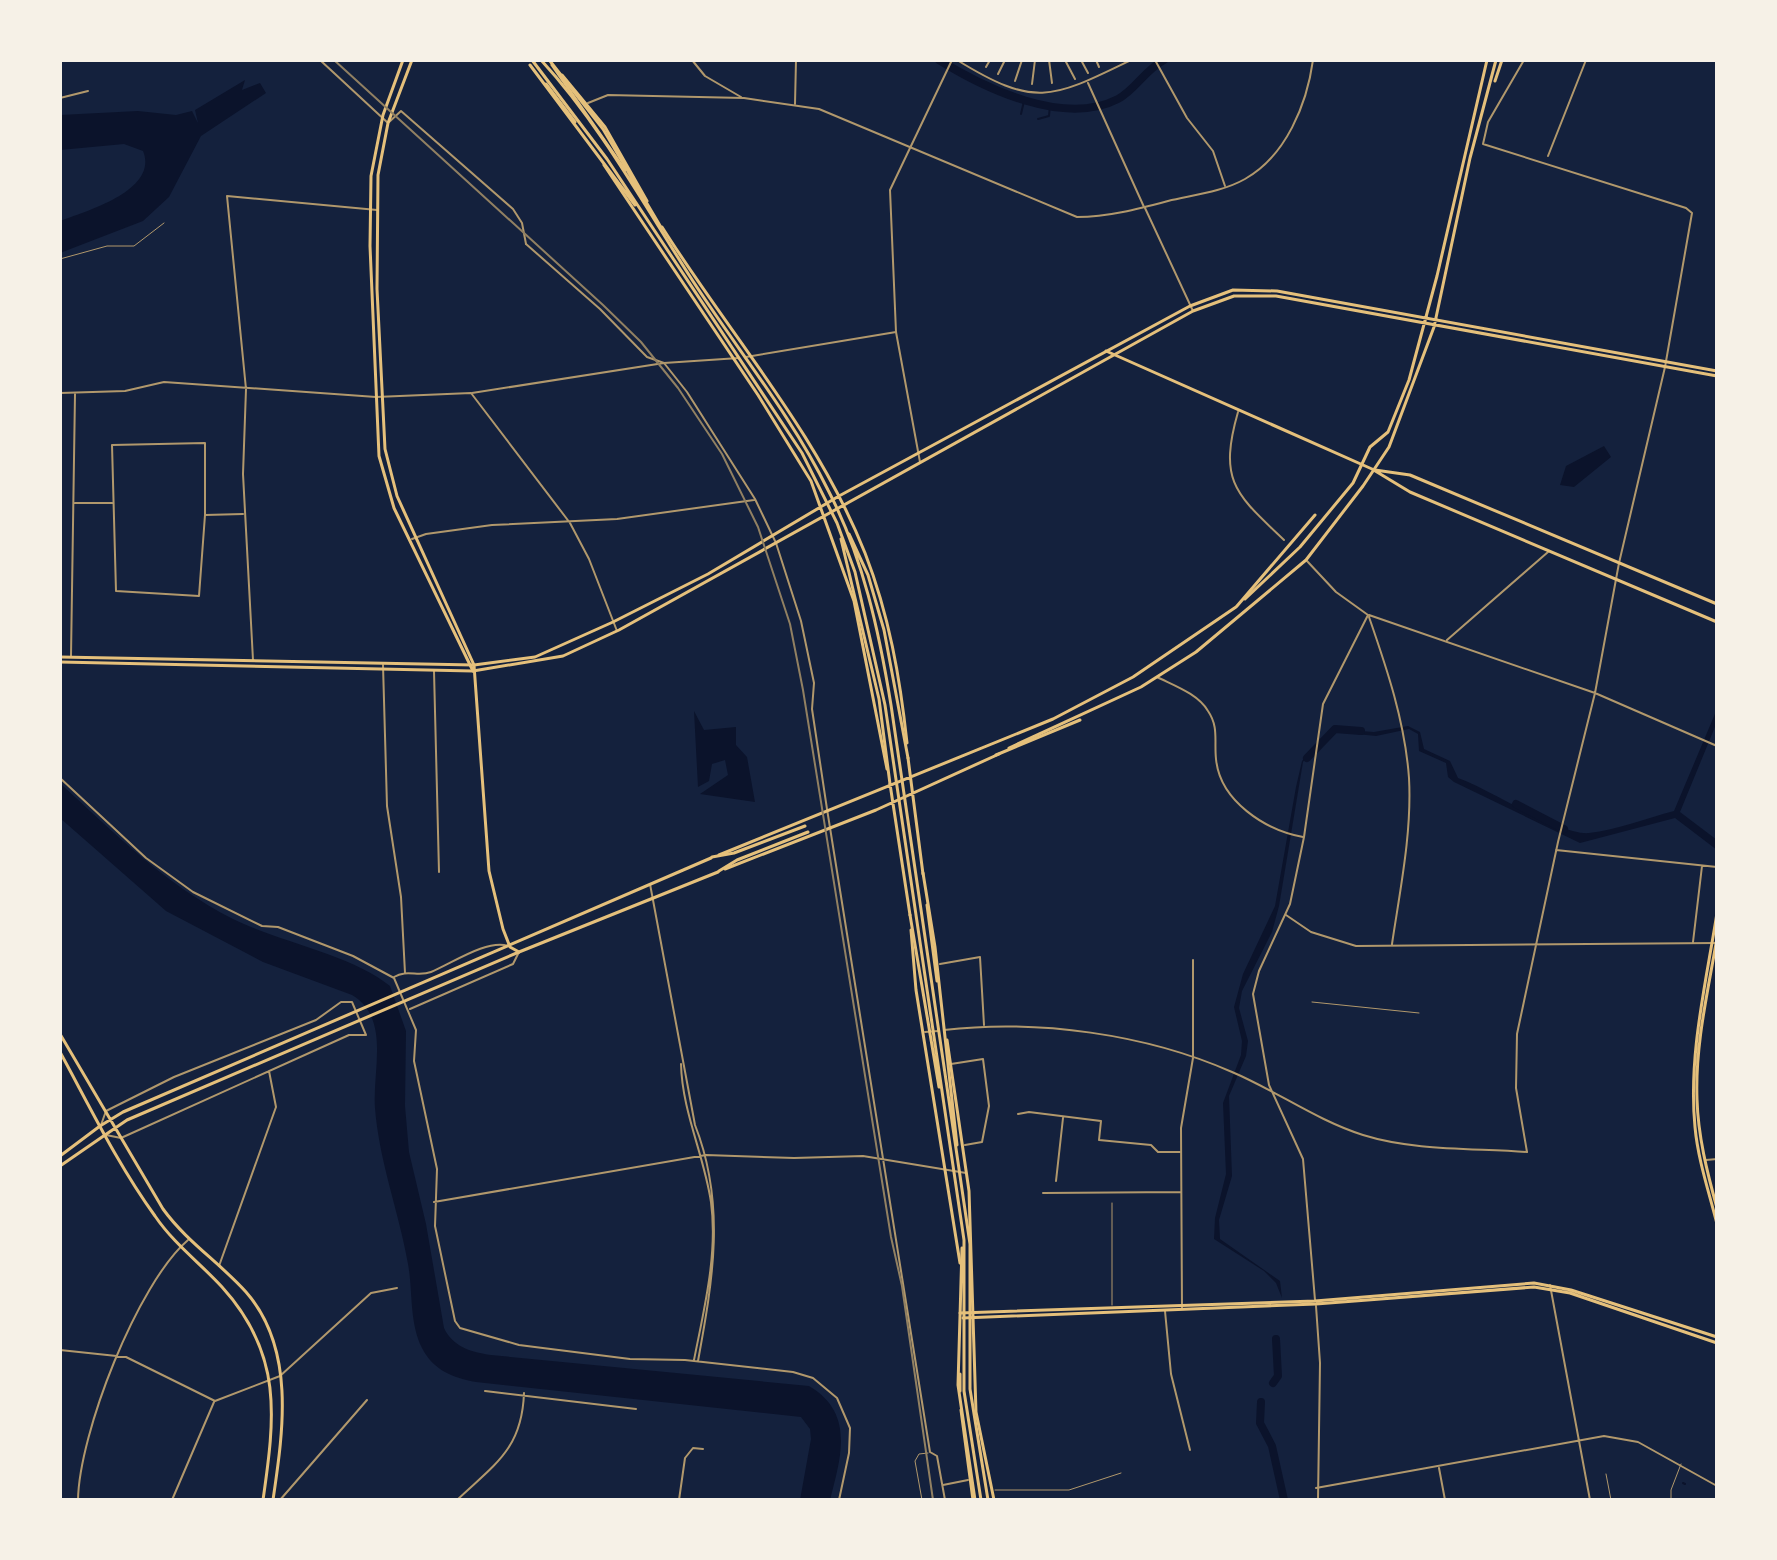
<svg xmlns="http://www.w3.org/2000/svg" width="1777" height="1560" font-family="'Alegreya Sans',sans-serif">
  <rect width="100%" height="100%" fill="#14213d"/>
  <!-- water -->
  <path fill="#0b132b" d="M245,80l-3,10 18,-7 6,10 -65,43 -32,61 -26,24 -83,32v-32c27,-10 99,-31 83,-70l-19,-7 -64,6v-35l78,-4 38,4 16,-4 6,12 -3,-13z
    M1604,446l7,11 -37,30 -14,-2 6,-19z
    M1717,709v13l-37,90 37,28v10l-42,-32 -95,25 -126,-61 -6,-5 -2,-14 -27,-12 -1,-17 -9,-5 -33,7 -39,-4 -17,16 3,-10 12,-9 39,3 34,-6 12,6 4,17 26,12 8,17c32,11 103,58 131,55 28,-3 58,-15 85,-22z
    M694,711l10,19 32,-3v18l11,12 8,45 -55,-8 28,-19 -3,-15 -13,4 -3,17 -11,6z
    M1313,747l-10,15 -24,144 -7,26 -30,59 -3,17 9,33 -2,15 -17,40 3,80 -13,44 1,19 60,42 2,17 -6,-15 -12,-12 -50,-32 1,-21 11,-44 -3,-71 18,-48 1,-14 -8,-34 9,-33 32,-68 21,-119 6,-26z
    M60,783c54,50 106,102 173,136 44,22 122,37 157,67l16,45 -1,75 4,46 17,72 18,104c9,19 27,24 47,27l318,31c46,27 32,71 21,114h-30l11,-61 -1,-10 -9,-12 -325,-35c-23,-4 -43,-12 -54,-34 -13,-26 -9,-57 -14,-84 -9,-52 -29,-103 -33,-156 -3,-36 16,-90 -23,-113l-89,-33 -97,-51 -106,-93z"/>
  <g fill="none" stroke-linecap="round" stroke-linejoin="round">
    <!-- stream -->
    <path stroke="#0b132b" stroke-width="2" d="M1021,114l3,-13
      M1038,119l11,-3 1,-11
      M1683,1483l2,1"/>
    <!-- river -->
    <path stroke="#0b132b" stroke-width="8" d="M939,60c45,28 125,67 179,39 17,-9 27,-29 46,-39
      M1307,758l28,-29 26,2
      M1516,804l48,25
      M1273,1383l5,-7 -2,-37
      M1261,1402l-1,21 12,23 12,54"/>
    <!-- service -->
    <path stroke="#b1986c" stroke-width="1" d="M1112,1305v-102
      M1606,1474l5,26
      M995,1490h74l52,-17
      M922,1500l-7,-39 4,-7 9,-1
      M1671,1500v-10l10,-26"/>
    <!-- pedestrian -->
    <path stroke="#b1986c" stroke-width="1" d="M60,259l47,-13h27l30,-23
      M1312,1002l107,11"/>
    <!-- minor -->
    <path stroke="#b1986c" stroke-width="2" d="M692,60l13,16 36,21
      M957,60c78,48 94,39 174,0
      M1049,60l3,23
      M1065,60l10,19
      M1081,60l7,13
      M1096,60l3,7
      M1155,60l32,58 26,33 12,35
      M1524,60l-36,62 -5,22 203,64 6,5 -27,154 -46,196 -24,130 -37,149 -41,192 -1,54 11,64
      M986,67l4,-7
      M998,74l7,-14
      M1015,81l7,-21
      M1088,83l56,124
      M1032,84l3,-24
      M1717,94v13
      M60,98l28,-7
      M795,104l1,-44
      M1548,156l38,-96
      M526,244l74,65 47,48 17,6 23,29 68,107 21,44 25,78 13,62 -2,26 15,100 103,643 7,4 8,44
      M746,357l150,-25
      M60,393l65,-2 39,-9 212,15 95,-4 99,130 19,36 28,72
      M472,393l192,-30 75,-5
      M1238,412c-20,70 -2,82 46,128
      M75,503h37
      M205,515l-6,81 -83,-5 -4,-146 93,-2v72l38,-1
      M412,539l14,-5 66,-9 125,-6 137,-19
      M1369,615l226,78 122,53
      M1369,617c18,52 36,105 40,161 3,55 -9,112 -17,166
      M1447,640l101,-88
      M71,656l4,-262
      M253,660l-10,-186 3,-85 -19,-193 150,14
      M383,665l4,141 14,91 4,76
      M434,671l5,201
      M1157,677c18,9 41,17 51,34 11,16 6,30 8,48 4,42 49,71 87,78
      M60,778l86,80 47,34 69,34 16,1 75,29 41,22 22,52 -2,31 23,108 -2,57 20,95 5,7 59,17 111,14 55,1 108,12 20,6 24,20 13,30 -1,25 -10,47
      M1556,850l161,17
      M650,884l45,241c31,79 18,154 3,236
      M1286,915l25,17 45,14 360,-3
      M1693,942l9,-76
      M1193,960v97
      M940,964l40,-7 4,68
      M394,977c13,-8 24,0 37,-5 20,-8 56,-33 77,-26
      M410,1009l103,-45 6,-12
      M681,1064c1,47 23,91 30,138 7,52 -7,107 -17,158
      M951,1064l32,-5 6,47 -7,36 -17,3
      M1018,1114l11,-2 72,9 -2,19 52,5 7,7h22
      M101,1125l5,-14 68,-34 142,-57 25,-18h11l14,33h-17l-228,103 -15,-3
      M1706,1160l11,-1
      M1056,1181l7,-63
      M434,1202l272,-47 88,3 69,-2 103,17
      M219,1266l57,-159 -7,-36
      M1550,1285l40,215
      M1165,1311l6,63 19,76
      M60,1350l66,7 89,44 65,-25 91,-83 26,-5
      M485,1391l151,18
      M1439,1468l6,32
      M943,1485l25,-5
      M1316,1488l288,-52 34,6 79,44
      M78,1500c1,-66 59,-216 110,-260
      M172,1500l42,-98
      M280,1500l87,-100
      M457,1500c38,-36 65,-51 67,-107
      M679,1500l6,-42 8,-10 10,1"/>
    <!-- tertiary -->
    <path stroke="#b1986c" stroke-width="2" d="M320,60l68,63 13,-12 112,98 9,14 4,21
      M588,103l20,-8 136,3 75,11 258,108c31,0 61,-8 91,-16 25,-6 54,-9 77,-22 41,-23 62,-75 68,-119
      M1145,208l48,103
      M920,462l-24,-130 -6,-142 62,-130
      M1307,561l29,31 32,23 -45,89 -19,133 -14,67 -31,67 -6,23 16,91 34,74 12,141
      M944,1030c93,-11 202,4 288,42 45,19 84,48 131,63 51,16 111,13 164,17
      M925,1032l13,-1
      M1043,1193l138,-1
      M1316,1306l4,57 -2,137
      M1182,1309l-1,-181 12,-70"/>
    <!-- secondary -->
    <path stroke="#e5c07b" stroke-width="3" d="M403,60l-20,55 -12,61 -1,70 9,210 15,52 79,163
      M412,60l-24,63 -10,52 -1,114 8,160 12,47 77,169 15,206 14,58 7,18 9,5
      M1106,351l266,118 38,23 307,130
      M1375,470l35,5 307,129
      M1717,913c-11,70 -29,143 -22,214 3,33 14,65 22,97
      M1717,938c-9,53 -22,107 -20,161 1,37 10,73 20,109
      M60,1156l40,-30
      M60,1166l45,-31
      M960,1313l355,-12 219,-18 37,7 146,47
      M963,1318l353,-14 218,-17 36,6 147,50"/>
    <!-- primary -->
    <path stroke="#e5c07b" stroke-width="3" d="M552,65l73,105
      M562,75l43,52 42,74
      M546,84l29,38
      M604,165l154,230 53,86 43,120 33,168
      M662,227c68,108 155,205 203,326 24,62 35,124 42,190
      M1245,599l55,-52 53,-64 17,-36 18,-15 21,-52 28,-104 50,-216
      M60,657l414,8 61,-8 78,-35 95,-48 131,-78 351,-190 43,-16 44,1 440,80
      M60,662l413,9 90,-15 56,-26 574,-319 41,-15h42l441,80
      M1009,748l132,-61 55,-35 110,-92 57,-74 26,-39 45,-120 36,-169 26,-98
      M908,758l15,116
      M890,784l20,131
      M719,855l334,-136 80,-42 103,-70
      M725,869l151,-59 123,-56
      M927,905l10,76
      M911,930l5,60 44,273
      M60,1034l103,175c24,33 56,53 83,83 50,57 37,140 27,208
      M947,1040l22,151 7,221 18,88
      M60,1052c30,55 58,113 95,164 19,28 45,47 67,71 61,67 53,130 41,213
      M100,1126l23,-14 588,-254
      M105,1135l22,-15 392,-168 199,-80
      M960,1374v17
      M961,1410l12,90"/>
    <!-- trunk -->
    <path stroke="#e5c07b" stroke-width="3" d="M532,60l75,99 195,294 35,70 18,49 30,133 79,535v151l17,109
      M541,60c58,63 102,143 148,215 46,72 101,138 139,215 35,67 51,141 63,215l79,539v145l18,111
      M550,61l53,68 59,100
      M530,65l105,140
      M1495,81l7,-21
      M849,534l19,41 16,55 24,128
      M841,539l38,160 11,85
      M1237,606l78,-91
      M996,755l84,-35
      M712,857l22,-4 71,-27
      M719,871l18,-11 71,-28
      M923,873l12,74 22,198
      M910,915l29,172
      M962,1248l-4,137 17,115"/>
    <!-- rail -->
    <path stroke="#918062" stroke-width="2" d="M334,60l269,245 38,37 37,46 44,66 36,73 32,97 13,66 88,547 11,49 31,214"/>
  </g>
  <!-- border -->
  <rect width="1777" height="1560" fill="none" stroke="#f6f1e7" stroke-width="124"/>
</svg>
